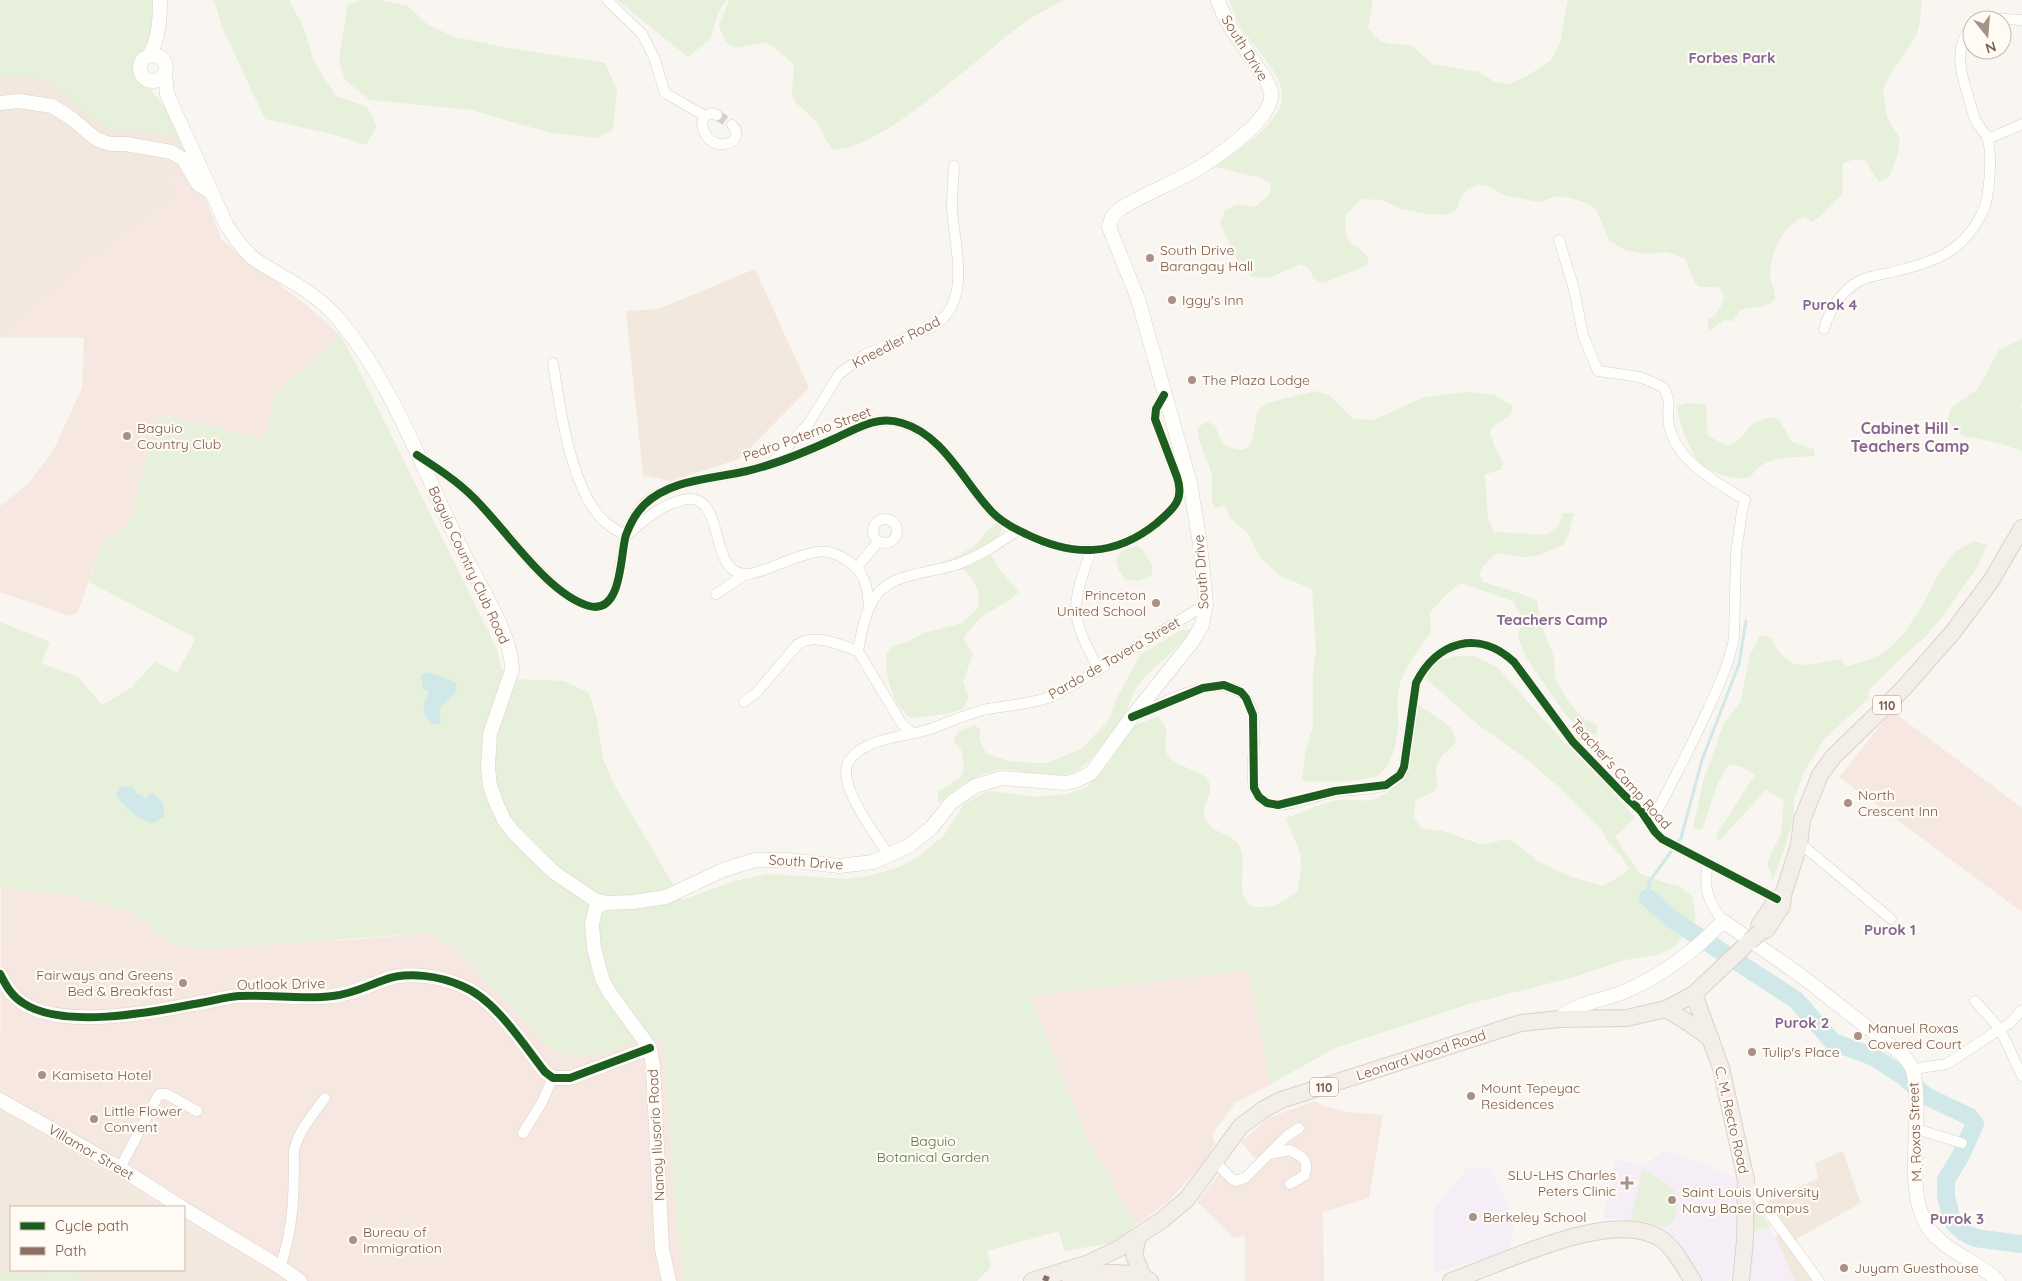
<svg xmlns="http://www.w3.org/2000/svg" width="2022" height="1281" font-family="Quicksand,sans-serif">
  <rect width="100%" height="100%" fill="#f9f5f0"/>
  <!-- residential -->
  <path fill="#f2e8de" d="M14,76l24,2 18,7 53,44 40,2 20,5 12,6 10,20 -19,36 -99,71 -73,70v-261z
    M755,269l54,119 -70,71 -69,22 -27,-6 -17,-164 32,-2z
    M0,1107l161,100h-150v63h173v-49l97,60h-281z
    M1843,1151l18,52 -68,38 -5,-5 -20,-35 50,-23 -3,-15z
    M1779,1234l37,47h-21l-20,-44z"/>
  <!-- commercial -->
  <path fill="#f6e8e1" d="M191,162l31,78 89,69 29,26 -65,59 -10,45 -108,-25 -27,107 -29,25 -23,66 -9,4 -69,-24v-86l27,-21 26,-34 29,-63 2,-50h-83l72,-69 99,-71 -6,-25z
    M1892,711l130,97v104l-183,-135z
    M1,888l68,7 64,18 39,31 176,-4 81,-7 25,14 96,100 24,10 33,-4 36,-14 17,-1 5,17 9,140 10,86h-403l-97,-60v-14h-23l-161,-100z
    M1248,970l23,114 -36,19 -23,31 3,10 -15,23 -31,34 -33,24 -11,-16 -19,-38 -17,-26 -60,-149z
    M1315,1101l12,6 22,5 34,3 -14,83 -46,14 1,69h-79v-46l-11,3 -37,-36 24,-30 9,9 30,-17 -19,-22 27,-24z"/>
  <!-- education -->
  <path fill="#f6eef6" d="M1668,1151l63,24 8,8 -4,70 -3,19 -4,9h-26l-20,-31 -16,-19 -37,-11 -26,-2 13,-58 29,6 16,-14z
    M1468,1167l22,1 19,39 5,19 -3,16 -5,10 -73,21 1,-64z
    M1770,1227l25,54h-44l-1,-28 2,-20z"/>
  <!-- green -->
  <path fill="#e7f0db" d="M0,0h152l1,21 -3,18 -9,14 -1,18 9,17 25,29 7,25 -12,-6 -19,-5 -41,-2 -22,-15 -31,-29 -18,-7 -24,-2 -14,2z
    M214,0h75l15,28 10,34 22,34 31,11 10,19 -11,19 -34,-11 -67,-15 -43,-92z
    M364,0h15l29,6 20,19 27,12 49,10 101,16 12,27 -4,40 -17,8 -45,-5 -80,-23 -101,-10 -25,-20 -6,-20 9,-56z
    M617,0h110l-8,11 -9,28 -22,18z
    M729,0h335c-14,8 -30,15 -43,25 -37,27 -146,131 -189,124l-9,-14 -4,-11 -24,-22 -3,-9 2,-29 -28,-22 -32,6 -9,-7 -6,-15z
    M1229,0h144l-5,28c16,20 20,15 43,17l21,19 47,8 16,10 15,2 17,-8 24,-16 9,-17 8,-43h354l-3,26 -4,12 -28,41 -4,11 4,27 13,22 -3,17 -7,20 -11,6 -14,-21 -9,-2 -13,4 -1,32c-11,8 -18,20 -30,27l-8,-5c-22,9 -34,35 -34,58 0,7 5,15 5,23 -8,13 -21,7 -35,12l-7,11 -9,-1 -15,11 -1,-11c10,-7 15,-14 16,-26l-7,-7h-18l-6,-7 -7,-21 -19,-7 -22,2 -19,-4 -17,-9 -12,-30 -10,-8 -17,-5 -13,-2 -18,6 -35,-7 -15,-8 -10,-2 -12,4 -7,10 -3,10 -11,6 -19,-1 -26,-5 -19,-9 -21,-1 -15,16c-2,34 5,23 23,43l-3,8 -43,17 -10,-4 -3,-10 -9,-5 -32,14 -17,-1 -13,-13 -19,-40 5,-13 11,-7 19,3 14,-12 2,-11 -10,-6 -46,-11c19,-14 63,-42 67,-67 4,-22 -27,-52 -39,-69 -6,-9 -10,-21 -14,-31z
    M340,335l15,27 142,287 4,19 15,11 48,2 25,12 8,27 6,39 12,27 67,114 52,-19 33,-7 80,5 21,-3 32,-9 22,-13 22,-19 20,-31 23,-13 50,6 30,-3 20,-7 22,-24 25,-37 24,-10c2,4 7,9 8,13 2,11 -5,20 4,29 10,11 32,11 39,24 5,11 -7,22 -5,33 4,18 25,17 34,29 13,19 -10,63 23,63 16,0 26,-7 37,-17l3,-22 -1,-15 -14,-35c15,-5 31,-13 47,-17 12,-3 25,1 38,-1 40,-10 43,-63 44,-97 4,2 32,21 35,24 3,3 5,11 7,15 -11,9 -22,18 -21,33 1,6 2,9 -1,16l-20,10 -1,15 5,10 3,2 21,3 39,14 23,-6 10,3 21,18 18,9 21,9 28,8 19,-11 7,-6 -8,-14 -12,-11 -8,-15 -39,-39 -34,-30 -47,-33 -56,-49 4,-11 13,-8 13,-3h19l23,11 63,71 46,46 29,34 -20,19 24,36 23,9 18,4 12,10 4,22 -19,27 -16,9 -36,6 -51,17 -105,27 -134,44 -64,36 -23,-114 -218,26 59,149 17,26 19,38 11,16 -25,18 -47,8 -5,-20 -72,20 4,16 -14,14h-293l-10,-86 -9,-140 -5,-17 -17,1 -36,14 -33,4 -25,-10 -95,-100 -25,-14 -222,16 -35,-5 -39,-31 -64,-18 -69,-7v-266l50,20 -9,21 37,14 24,28 29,-17 24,-26 22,11 19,-35 -107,-56 12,-36 29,-25 27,-107 108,25 10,-45z
    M2022,339v63l-2,4 2,3v42l-27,-9 -32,-6 -16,-14 4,-14 27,-19 21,-39z
    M1315,391l14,4 24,24 21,1 50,-23 42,-5 29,3 18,11 -3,9 -14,9 -6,8 4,14 9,16 -2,8 -16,4 3,45 6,13 52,3 13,-10 4,-12h11l-5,20 -6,12c-10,4 -23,11 -34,12 -27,1 -30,-15 -50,16l4,9 39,12 15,7 4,22 13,34 1,21 12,22 16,18 15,8 -2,9 -17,-6 -14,-15 -40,-58 -7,-20 5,-17 -10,-18 -53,-18 -15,13 -15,16 1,21c-13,17 -30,38 -33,60 -2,13 2,28 -1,42 -2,13 -6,29 -16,38 -12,10 -63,9 -79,8l3,-27 8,-28v-53l3,-22 -4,-62 -32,-13 -20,-19 -13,-25 -16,-13 -7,-14 -9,3c-7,-12 -1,-19 -3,-31 -3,-17 -15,-34 -14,-50l9,-5 8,3c7,19 8,22 29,25l7,-6 7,-34 9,-7z
    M1686,403l19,1c3,11 1,20 3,32l20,10 13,-8 12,-15 18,-6 9,4 12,21 22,7 1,7c-19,1 -37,0 -53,9 -6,3 -9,11 -15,13 -12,3 -39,-6 -47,-15 -11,-13 -21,-41 -23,-57z
    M1000,522l3,7 -13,21 6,15 23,27 -10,8 -29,18 -17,20 10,16 -10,28 6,16 -6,11 -17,5 -35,4c-21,-16 -24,-38 -25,-63l8,-10 13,-3 17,-9 38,-10 11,-10 6,-8 -1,-15 -5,-10 -9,-10 -15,-2 -10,-5c14,-4 31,-12 41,-23 8,-10 8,-12 20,-18z
    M1973,541l14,4 -10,22 -34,49 -20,23 -19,16 -35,35 -1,9 -44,40 -19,31 -11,29v17l-9,31 -12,33 -6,-17 14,-30 3,-33 -18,-10 -47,51 -3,-6 39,-60 -13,-8 -13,-3 -12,21 -15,45 -9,-2 10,-46 21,-59 16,-20 10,-48 10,-19 11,1c17,38 34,28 69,22l7,7 26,-7 17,-11 14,-15 17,-25 19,-37 14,-18z
    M1136,546l6,3 11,18 -2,9 -12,5 -13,-1 -7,-9 -3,-11 4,-8z
    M1192,629c-14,22 -37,34 -53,55 -7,10 -9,20 -15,31 -11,19 -37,58 -61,60 -19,1 -41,-4 -61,-6 -24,4 -45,17 -62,34l-2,-1v-10l23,-15 3,-9 -3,-19 -6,-6 -1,-6 6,-6 15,-6 5,4 -1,11 8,14 22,7 22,2h16l34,-14 27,-28 10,-25 22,-41 39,-24z
    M1642,1171l8,1 25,19 -1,7 5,1 -5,22 -8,6 -35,-8z
    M1756,1205l14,22 -16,5 -2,-26z
    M50,1270h27l6,11h-83v-9c17,2 34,5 50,-2z"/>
  <!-- water -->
  <path fill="#d0e8ea" d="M428,672l28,10 1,8 -18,19 2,14 -8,1c-13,-11 -11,-18 -4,-32l-6,-4 -2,-13z
    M128,786l6,2 3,6 6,2 1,3 8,-6c10,7 14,12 12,24l-12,6c-16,-5 -26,-14 -36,-28l5,-8z"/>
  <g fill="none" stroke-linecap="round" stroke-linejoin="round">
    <!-- stream -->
    <path stroke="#d0e8ea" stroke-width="3" d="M1648,898l1,-16 32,-44 21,-78 37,-96 7,-43"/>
    <!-- river -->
    <path stroke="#d0e8ea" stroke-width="18" d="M1648,898l25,22 123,80 37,42 41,15 29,19 23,20 44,21 5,7 -15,33 -14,23v16l6,25 10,10 13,7 47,6"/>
    <!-- street-tunnel -->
    <path stroke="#d9cfc7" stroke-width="10" stroke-dasharray="10 5" stroke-linecap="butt" d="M717,115l15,10"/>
    <defs>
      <path id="street" d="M607,0l35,34 12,23 11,36 40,23
        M1977,20l10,-2 35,2
        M717,115l-6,-2 -6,3 -3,7c4,35 48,20 30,2
        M1988,139l34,-15
        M1559,240l15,49 9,46 15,36 42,6 23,10c10,15 3,22 6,38 7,36 47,57 76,75l-3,11 -6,42 -2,86c-6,28 -18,53 -30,79 -17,36 -35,71 -54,106
        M1824,329c5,-18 16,-36 32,-46 10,-7 24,-8 36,-11 41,-9 72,-20 91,-61 7,-15 9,-55 5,-71 -2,-7 -9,-12 -12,-19 -4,-9 -6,-19 -9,-29 -8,-25 -12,-45 5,-68
        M553,363c7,44 16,113 43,149 8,11 18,17 30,24 15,-13 31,-28 50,-34 51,-20 31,63 64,71 9,3 18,-1 26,-4 15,-5 46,-20 62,-17 7,1 14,5 20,9 17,11 20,27 21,46
        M418,456c20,12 39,25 56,42 31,30 74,97 116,108 33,8 29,-53 36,-72 4,-10 10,-22 18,-30 27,-25 69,-25 103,-33 31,-7 61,-20 89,-33 22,-10 41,-23 66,-15 43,13 62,60 91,90 9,9 22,16 33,21 47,23 89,23 131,-11 16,-14 28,-23 20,-46l-22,-58 1,-10 8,-14
        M773,462l36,-39 30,-49 27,-20 64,-26c44,-24 24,-80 22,-120 0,-14 1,-28 2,-42
        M873 531a12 12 0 1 1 24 0a12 12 0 1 1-24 0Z
        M1091,551c-21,58 -21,64 8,119
        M857,567l22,-26
        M716,594l30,-20
        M744,702l13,-10 41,-48c19,-11 41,1 60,7
        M1133,716c33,-13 106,-59 120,-2 3,14 1,31 0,45 0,12 -2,27 5,37 4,6 14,9 20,9 18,0 38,-10 56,-13 16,-3 36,-1 52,-7 10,-3 14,-10 18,-18l12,-84c21,-42 63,-54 98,-21l59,80 51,53 17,16 14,21 7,7 115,60
        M912,733l-10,-9 -44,-73c3,-15 5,-31 12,-45 15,-35 57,-31 88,-42 22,-8 41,-21 60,-34
        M1799,845l8,4 84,70
        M889,856c-12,-20 -52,-70 -41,-93 12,-25 59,-26 82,-34 17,-6 35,-14 53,-19 23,-5 45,-5 67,-13 22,-10 45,-25 65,-38 31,-18 61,-36 91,-55
        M1708,864c-5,24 0,38 15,57
        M1975,1001l25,28 9,-5 13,-14
        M1913,1069l34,-5 53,-35 22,47
        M1916,1129l46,14
        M523,1133l18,-29 12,-26
        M1270,1154l20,-4c13,8 19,9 15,25l-15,9
        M1215,1162l17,17 4,2 9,-3 42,-42 12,-8
        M120,1168l39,-74h7l31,17
        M1746,1181l73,100
        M280,1267c14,-39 14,-76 14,-116 4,-20 19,-37 31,-53"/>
      <path id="secondary" d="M140 68a13 13 0 1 1 26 0a13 13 0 1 1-26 0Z
        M149,56c10,-17 11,-37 11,-56
        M165,73l2,21 60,132c8,11 15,23 26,32 9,7 20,12 29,18 18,10 38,23 52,38 57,64 91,161 129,238 16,33 49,83 49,118l-22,64 -2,34 2,18 7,19 7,15 10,13 27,27 14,13 40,27 11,3 27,-1 33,-5 57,-27 32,-10h33l51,6 34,-4 36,-16 23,-19 20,-25 23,-16 27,-8 63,5 10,-2 16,-8 41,-56 60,-75 10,-17 4,-21 -6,-60 -10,-61 -52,-184 -29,-72 3,-10 8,-8c27,-17 57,-27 84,-44 18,-12 72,-49 67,-73 -2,-8 -8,-17 -13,-24 -14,-23 -32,-42 -40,-68
        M0,103l19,-2 33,5 19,12 25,21 14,5h16l45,8 12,7 15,25 13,8
        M605,903l-9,4 -4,17 2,24 8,31 7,13 41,56 3,19 9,182 7,32
        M0,974c6,11 11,22 23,29 39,26 126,10 171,1 15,-2 30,-7 45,-8 31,-2 63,4 94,0 19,-2 34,-10 51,-16 23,-9 56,-4 78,6 33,13 61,58 83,86l8,6h17l80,-30
        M1559,1019c19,-18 45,-18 67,-28 36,-16 70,-41 97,-70l77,54 103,80c3,5 9,10 10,16 11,44 -9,111 12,151 15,29 51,37 73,59
        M0,1100l120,68 61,39
        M184,1209l96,58 20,14"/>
      <path id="primary" d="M1783,895l-6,4 -18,27 1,6 6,-2 16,-24 1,-11 16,-50 3,-25 18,-45 13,-18 69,-67 51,-58 38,-51 31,-53
        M1694,994l27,74 25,112 -1,60 -4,41
        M1666,1009l23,14 22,16
        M1138,1236l-4,19 9,22
        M1069,1276c24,-2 59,-8 81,5
        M1032,1281l57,-18 29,-14 44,-29 25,-21 54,-73 23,-17 17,-9 240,-77 38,-4 68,-1 39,-9 28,-15 56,-53
        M1451,1281c51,-17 157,-72 207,-44 15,8 26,30 35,44"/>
    </defs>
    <!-- street casing -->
    <use href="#street" stroke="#d7d1cb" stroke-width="11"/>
    <!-- secondary casing -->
    <use href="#secondary" stroke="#d9d2cb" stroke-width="15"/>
    <!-- primary casing -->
    <use href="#primary" stroke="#dad1cc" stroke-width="18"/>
    <!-- street -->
    <use href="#street" stroke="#fefefd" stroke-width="10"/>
    <!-- secondary -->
    <use href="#secondary" stroke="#fefefd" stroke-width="14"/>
    <!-- primary -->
    <use href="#primary" stroke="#f3eee8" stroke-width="16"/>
    <defs>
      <path id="primary-bridge" d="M1750,941l10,-9"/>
    </defs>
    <!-- primary-bridge casing -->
    <use href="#primary-bridge" stroke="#dad1cc" stroke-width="18" stroke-linecap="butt"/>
    <!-- primary-bridge -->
    <use href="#primary-bridge" stroke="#f3eee8" stroke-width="16"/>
    <!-- quiet -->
    <path stroke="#8d6e63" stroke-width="6" stroke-dasharray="12 6" stroke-linecap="butt" d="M1045,1281l2,-5"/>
    <defs>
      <path id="cycleway" d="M417,455c20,13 40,26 56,42 32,31 74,97 116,109 34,9 31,-53 37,-71 4,-11 10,-22 18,-30 26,-26 69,-26 103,-34 30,-7 61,-20 89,-33 22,-10 41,-23 66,-15 42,12 62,60 91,90 9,9 22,16 33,21 47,23 89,23 131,-11 16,-14 28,-23 20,-46l-22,-58 1,-10 8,-14
        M1132,717l71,-29 21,-3 17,7 5,6 7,17 1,73 5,9 8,6 11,2 57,-14 51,-6 14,-10 4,-8 12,-84c21,-42 63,-54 98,-21l59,80 51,53 17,16 14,21 7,7 115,60
        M0,974c6,11 11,22 23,29 39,26 126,10 171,1 15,-2 30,-7 45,-8 31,-2 63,4 94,0 19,-2 34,-10 51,-16 23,-9 56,-4 78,6 33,13 61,58 83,86l8,6h17l80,-30"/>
    </defs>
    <!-- cycleway casing -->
    <use href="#cycleway" stroke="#fffaf3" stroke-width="11"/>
    <!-- cycleway -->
    <use href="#cycleway" stroke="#1b5e20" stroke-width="8"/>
  </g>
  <!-- markers -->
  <g fill="#a69286" stroke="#fffaf3" stroke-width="2">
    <circle cx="1150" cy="258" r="5"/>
    <circle cx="1172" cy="300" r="5"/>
    <circle cx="1192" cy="380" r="5"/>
    <circle cx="127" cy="436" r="5"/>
    <circle cx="1156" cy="603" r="5"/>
    <circle cx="1848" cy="803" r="5"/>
    <circle cx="183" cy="983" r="5"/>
    <circle cx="1858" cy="1036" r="5"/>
    <circle cx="1752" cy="1052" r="5"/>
    <circle cx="42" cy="1075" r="5"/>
    <circle cx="1471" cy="1096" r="5"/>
    <circle cx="94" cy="1119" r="5"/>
    <path d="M1624.5 1175.5h5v5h5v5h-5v5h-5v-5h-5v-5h5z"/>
    <circle cx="1672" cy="1200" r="5"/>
    <circle cx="1473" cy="1217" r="5"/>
    <circle cx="353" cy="1240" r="5"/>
    <circle cx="1844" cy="1268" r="5"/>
  </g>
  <g text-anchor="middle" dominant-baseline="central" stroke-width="4.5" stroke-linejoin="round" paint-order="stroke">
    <!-- shield labels -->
    <g fill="#fffaf3" stroke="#a28b7f" stroke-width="1">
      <rect x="1873" y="695.5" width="28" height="19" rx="4"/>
      <rect x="1310" y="1077.5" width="28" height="19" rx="4"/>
    </g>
    <g font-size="12" font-weight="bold" fill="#7a5c4d">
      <text x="1887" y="705">110</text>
      <text x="1324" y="1087">110</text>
    </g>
    <!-- street labels -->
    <g font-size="14" fill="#7a5c4d" stroke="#fffaf3">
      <text transform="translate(1245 48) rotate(58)">South Drive</text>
      <text transform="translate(896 342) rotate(-27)">Kneedler Road</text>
      <text transform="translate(807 434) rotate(-20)">Pedro Paterno Street</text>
      <text transform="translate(469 565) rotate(65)">Baguio Country Club Road</text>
      <text transform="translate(1201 572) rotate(-94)">South Drive</text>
      <text transform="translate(1114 658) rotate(-30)">Pardo de Tavera Street</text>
      <text transform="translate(1621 774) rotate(48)">Teacher's Camp Road</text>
      <text transform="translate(806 862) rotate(4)">South Drive</text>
      <text transform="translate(281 984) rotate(-1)">Outlook Drive</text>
      <text transform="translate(1421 1055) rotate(-18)">Leonard Wood Road</text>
      <text transform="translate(1732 1120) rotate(77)">C. M. Recto Road</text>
      <text transform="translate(1915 1132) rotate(-92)">M. Roxas Street</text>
      <text transform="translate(656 1135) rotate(-93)">Nanoy Ilusorio Road</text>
      <text transform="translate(91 1152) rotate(30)">Villamor Street</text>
    </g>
    <!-- poi labels -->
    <g font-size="14" fill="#7a5c4d" stroke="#fffaf3" text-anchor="start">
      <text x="1160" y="250">South Drive<tspan x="1160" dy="16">Barangay Hall</tspan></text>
      <text x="1182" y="300">Iggy's Inn</text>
      <text x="1202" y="380">The Plaza Lodge</text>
      <text x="137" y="428">Baguio<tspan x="137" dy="16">Country Club</tspan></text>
      <text x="1146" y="595" text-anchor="end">Princeton<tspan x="1146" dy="16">United School</tspan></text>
      <text x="1858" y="795">North<tspan x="1858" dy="16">Crescent Inn</tspan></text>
      <text x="173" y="975" text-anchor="end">Fairways and Greens<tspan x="173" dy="16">Bed &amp; Breakfast</tspan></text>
      <text x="1868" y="1028">Manuel Roxas<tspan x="1868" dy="16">Covered Court</tspan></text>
      <text x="1762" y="1052">Tulip's Place</text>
      <text x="52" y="1075">Kamiseta Hotel</text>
      <text x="1481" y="1088">Mount Tepeyac<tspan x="1481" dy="16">Residences</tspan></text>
      <text x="104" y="1111">Little Flower<tspan x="104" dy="16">Convent</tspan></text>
      <text x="1616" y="1175" text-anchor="end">SLU-LHS Charles<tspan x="1616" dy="16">Peters Clinic</tspan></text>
      <text x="1682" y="1192">Saint Louis University<tspan x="1682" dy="16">Navy Base Campus</tspan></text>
      <text x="1483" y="1217">Berkeley School</text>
      <text x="363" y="1232">Bureau of<tspan x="363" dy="16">Immigration</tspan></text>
      <text x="1854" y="1268">Juyam Guesthouse</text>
    </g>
    <!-- park labels -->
    <g font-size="14" fill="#537a41" stroke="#fffaf3">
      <text x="933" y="1141">Baguio<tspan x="933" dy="16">Botanical Garden</tspan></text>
    </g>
    <!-- neighbourhood labels -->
    <g font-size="15" font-weight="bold" fill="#846695" stroke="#fffaf3">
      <text x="1732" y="57">Forbes Park</text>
      <text x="1830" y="304">Purok 4</text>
      <text x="1552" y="619">Teachers Camp</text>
      <text x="1890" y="929">Purok 1</text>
      <text x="1802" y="1022">Purok 2</text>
      <text x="1957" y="1218">Purok 3</text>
    </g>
    <!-- quarter labels -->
    <g font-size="16" font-weight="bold" fill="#846695" stroke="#fffaf3">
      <text x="1910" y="428">Cabinet Hill -<tspan x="1910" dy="18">Teachers Camp</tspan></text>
    </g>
  </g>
  <!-- legend -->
  <rect x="10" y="1206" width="175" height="65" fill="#fffaf3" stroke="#cabbb1"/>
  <rect x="20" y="1222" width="25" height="8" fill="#1b5e20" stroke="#cabbb1"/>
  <text x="55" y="1231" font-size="15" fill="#7a5c4d">Cycle path</text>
  <rect x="20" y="1247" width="25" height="8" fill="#8d6e63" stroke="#cabbb1"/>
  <text x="55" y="1256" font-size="15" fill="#7a5c4d">Path</text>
  <!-- north arrow -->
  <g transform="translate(1987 35) rotate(163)"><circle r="24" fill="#fffaf3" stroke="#cabbb1"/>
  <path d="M0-4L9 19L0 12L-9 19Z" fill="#a69286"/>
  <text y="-8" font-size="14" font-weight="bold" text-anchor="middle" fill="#7a5c4d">N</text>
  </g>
</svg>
